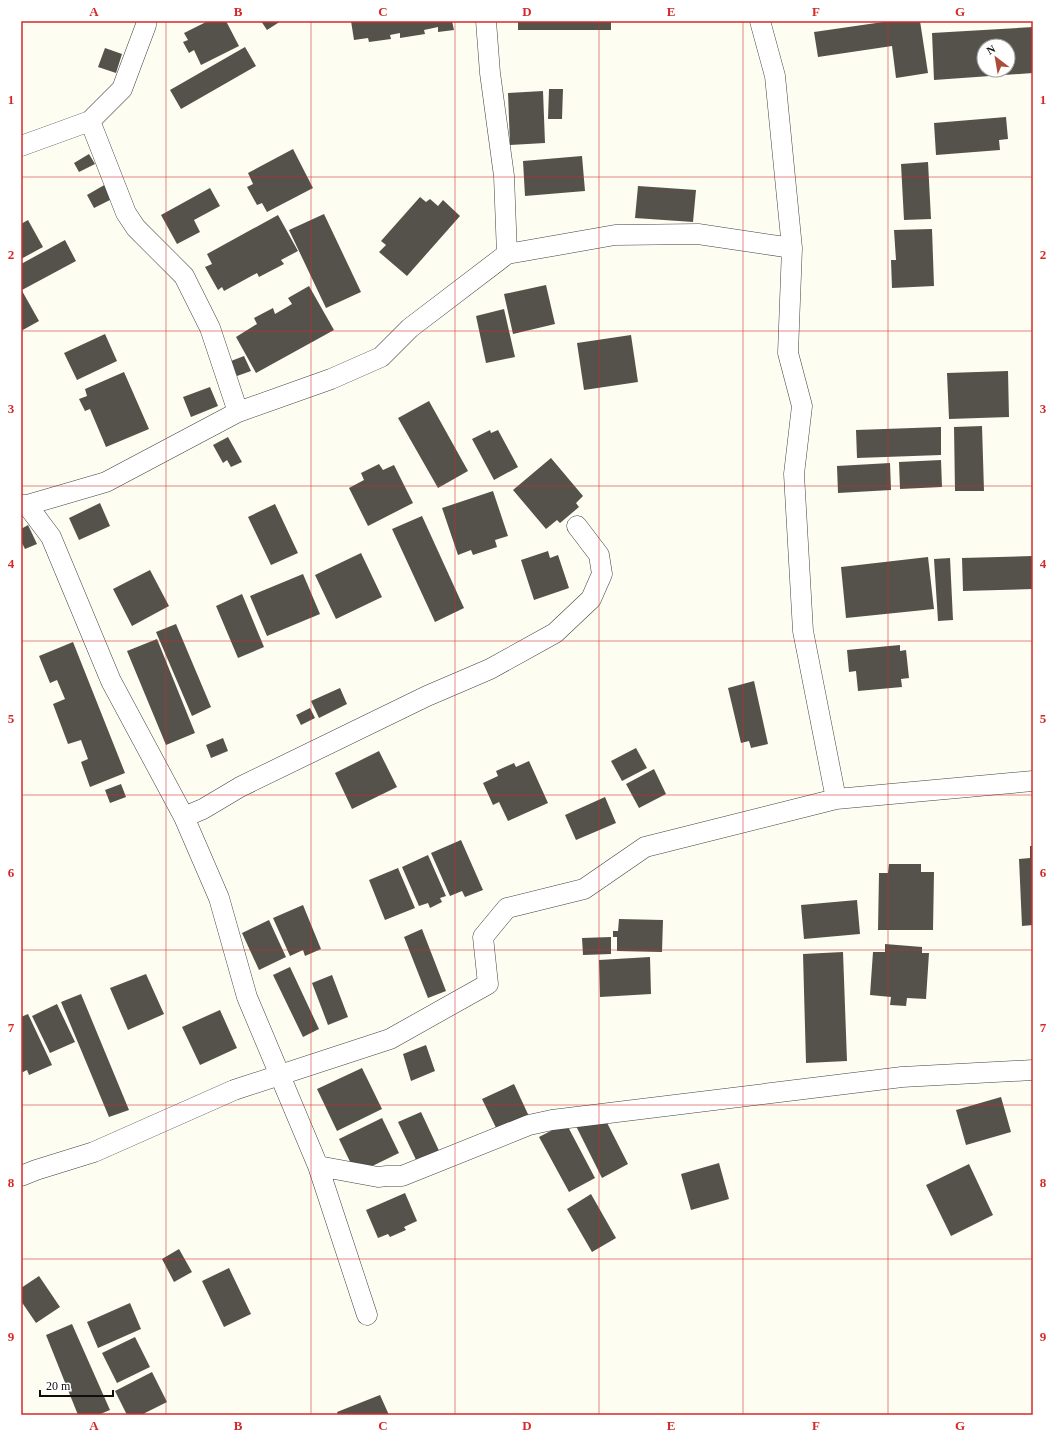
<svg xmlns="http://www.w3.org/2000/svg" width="1054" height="1436" font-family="'Times New Roman',serif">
  <rect width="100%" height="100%" fill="#fdfdf1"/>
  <!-- building -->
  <path fill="#55524c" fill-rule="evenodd" d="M208,21h18l13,25 -38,19 -7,-15 -5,3 -6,-11 5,-2 -4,-7z
    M261,21h20l-14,9z
    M351,21h101l2,9 -16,2v-5l-14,3 1,4 -25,4v-5l-10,2 1,4 -22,3 -1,-4 -14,2z
    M518,21h93v9h-93z
    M890,21h30l8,52 -32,5 -4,-32 -74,11 -4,-25z
    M1033,27v46l-99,7 -2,-47zM984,46h24v24h-24z
    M245,47l11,19 -75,43 -11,-19z
    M105,48l17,6 -6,19 -18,-6z
    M549,89h14l-1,30h-14z
    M543,91l2,52 -35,2 -2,-52z
    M1006,117l2,22 -9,1 1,10 -64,5 -2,-32z
    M293,149l20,39 -46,24 -5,-9 -5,2 -10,-18 6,-3 -5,-11z
    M89,154l6,10 -16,8 -5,-9z
    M582,156l3,35 -60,5 -2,-35z
    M928,162l3,57 -27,1 -3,-56z
    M106,184l8,14 -20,10 -7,-13z
    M638,186l58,4 -3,32 -58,-4z
    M210,188l10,18 -26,14 6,12 -23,12 -16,-29z
    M420,197l6,5 4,-3 8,7 5,-6 17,16 -53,60 -28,-24 7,-7 -5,-4z
    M324,214l37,78 -35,16 -37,-78z
    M278,215l20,36 -17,9 3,4 -25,13 -2,-4 -33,18 -2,-4 -4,3 -13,-23 7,-3 -5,-10z
    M28,220l15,27 -22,12v-35z
    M932,229l2,57 -42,2 -1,-28h5l-2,-30z
    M65,240l11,21 -54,29 -1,-3v-23z
    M546,285l9,39 -42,10 -9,-40z
    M309,286l25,44 -78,43 -20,-36 21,-13 -3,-6 19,-10 2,6 17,-10 -4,-6z
    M21,289l18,32 -18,10z
    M504,309l11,48 -29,6 -10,-47z
    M105,334l12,27 -40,19 -13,-27z
    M631,335l7,47 -54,8 -7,-47z
    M244,356l7,15 -14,5 -6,-15z
    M1008,371l1,46 -60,2 -2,-46z
    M124,372l25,57 -43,18 -16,-38 -5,2 -6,-12 8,-3 -2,-7z
    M210,387l8,19 -27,11 -8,-20z
    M429,401l39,70 -30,17 -40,-70z
    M982,426l2,65h-29l-1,-64z
    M941,427v28l-84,3 -1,-28z
    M490,430l1,3 7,-3 20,37 -24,13 -22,-41z
    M228,437l14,25 -11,5 -4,-7 -4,3 -10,-18z
    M551,458l32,38 -7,7 3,4 -19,16 -3,-3 -11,9 -33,-39z
    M941,460l1,27 -42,2 -1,-27z
    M890,463l1,27 -53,3 -1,-27z
    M379,464l4,6 11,-5 19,38 -45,23 -19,-38 15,-8 -3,-7z
    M493,491l15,45 -13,4 2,7 -24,8 -2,-5 -13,5 -16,-47z
    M100,503l10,23 -31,14 -10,-22z
    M275,504l23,49 -27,12 -23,-48z
    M422,516l42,92 -29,14 -43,-93z
    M28,525l9,19 -12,5 -4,-8v-12z
    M548,551l2,7 8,-3 11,33 -35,12 -13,-40z
    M361,553l21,44 -46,22 -21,-44z
    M1033,556v33l-70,2 -1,-33z
    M928,557l6,52 -88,9 -5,-51z
    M950,558l3,62 -15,1 -4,-62z
    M150,570l19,36 -37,20 -19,-37z
    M303,574l17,40 -53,22 -17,-40z
    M242,594l22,53 -26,11 -22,-52z
    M176,624l35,83 -19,9 -36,-84z
    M157,639l38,94 -29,12 -39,-94z
    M73,642l52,131 -35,14 -9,-25 7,-3 -7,-19 -13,4 -15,-40 12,-5 -8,-19 -7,3 -11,-27z
    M900,645v6l6,-1 3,28 -8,1 1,8 -44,4 -2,-20 -7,1 -2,-22z
    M754,681l14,63 -17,4 -2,-7 -8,2 -13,-55z
    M340,688l7,16 -28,14 -8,-17z
    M310,708l5,10 -14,7 -5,-10z
    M223,738l5,13 -17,7 -5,-13z
    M636,748l11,20 -25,13 -11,-20z
    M379,751l18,36 -45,22 -17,-36z
    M529,761l19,42 -40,18 -9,-19 -6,3 -10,-22 15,-7 -2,-5 18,-8 2,4z
    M654,769l12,25 -27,14 -13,-24z
    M121,784l5,13 -16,6 -5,-13z
    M605,797l11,26 -40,17 -11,-25z
    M461,840l22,50 -18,7 -3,-6 -12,5 -19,-43z
    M1030,846h3v79l-11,1 -3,-67 11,-1z
    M428,855l18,41 -6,2 2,4 -12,6 -2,-5 -9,3 -17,-39z
    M889,864h32v8h13l-1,58h-55l1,-57h9z
    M398,868l17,40 -30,12 -16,-40z
    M857,900l3,34 -56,5 -3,-34z
    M303,905l18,44 -16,7 -2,-6 -13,6 -17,-38z
    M619,919l44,1 -1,32 -45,-1v-14h-4v-6h5z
    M269,920l17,37 -27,13 -17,-37z
    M422,929l24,62 -18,7 -24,-61z
    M611,937v17l-28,1 -1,-17z
    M885,944l37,3v6h7l-3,46 -19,-1 -1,8 -16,-1 1,-8 -21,-2 3,-43h12z
    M843,952l4,109 -41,2 -3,-109z
    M650,957l1,37 -51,3 -1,-37z
    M290,967l29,62 -16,8 -30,-62z
    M146,974l18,40 -36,16 -18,-42z
    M332,975l16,42 -20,8 -16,-42z
    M81,994l48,116 -20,7 -48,-115z
    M57,1004l18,38 -25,11 -18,-37z
    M220,1010l17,38 -37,17 -18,-38z
    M28,1014l24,51 -23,10 -2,-5 -6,3v-56z
    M426,1045l9,26 -24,10 -8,-27z
    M362,1068l20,41 -45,22 -20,-42z
    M514,1084l19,41 -31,15 -20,-41z
    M1001,1097l10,35 -45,13 -10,-35z
    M599,1107l29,57 -26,14 -29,-58z
    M421,1112l20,43 -22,11 -21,-44z
    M382,1118l17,35 -43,21 -17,-35z
    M566,1123l29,55 -26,14 -30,-55z
    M719,1163l10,36 -38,11 -10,-36z
    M969,1164l24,51 -42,21 -25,-51z
    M405,1193l12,28 -13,6 2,3 -16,7 -2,-3 -10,4 -12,-28z
    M591,1194l25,44 -24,14 -25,-43z
    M179,1249l13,23 -18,10 -12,-23z
    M229,1268l22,46 -27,13 -22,-46z
    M39,1276l21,31 -24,16 -15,-22v-13z
    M130,1303l11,26 -43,19 -11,-26z
    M72,1324l38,86 -12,5h-20l-32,-80z
    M135,1337l15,30 -33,16 -15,-30z
    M152,1372l15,30 -26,13h-14l-12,-24z
    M380,1395l9,20h-51l-1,-3z"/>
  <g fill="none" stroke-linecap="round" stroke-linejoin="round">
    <defs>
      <path id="street" d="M486,21l4,52 14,103 3,78
        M760,21l15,55 17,172 -4,105 14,53 -8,68 9,157 33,168
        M90,121l36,92 10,15 48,48 26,52 28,84 93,-33 50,-22 29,-29 97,-74 108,-19 83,-1 94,14
        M21,146l69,-25 32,-32 24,-64v-4
        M21,505h6l24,32 60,144 73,136 35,81 28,99 71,169 49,149
        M27,505l79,-23 132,-70
        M184,817l19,-8 37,-22 187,-91 63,-27 65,-36 36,-34 11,-25 -3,-19 -22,-29
        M318,1166l60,11 9,-1h15l127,-51 23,-5 350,-43 131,-7
        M21,1176l15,-6 58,-18 140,-62 156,-51 98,-55 -5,-47 24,-29 77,-19 61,-42 191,-48 197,-18"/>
    </defs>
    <!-- street casing -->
    <use href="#street" stroke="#414141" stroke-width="21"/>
    <!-- street -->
    <use href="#street" stroke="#fff" stroke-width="20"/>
  </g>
  <!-- grid -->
  <path fill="none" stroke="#d62828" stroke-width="1" stroke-opacity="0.55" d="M166,21v1394M311,21v1394M455,21v1394M599,21v1394M743,21v1394M888,21v1394M21,177h1012M21,331h1012M21,486h1012M21,641h1012M21,795h1012M21,950h1012M21,1105h1012M21,1259h1012"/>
  <!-- border -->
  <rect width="1054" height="1436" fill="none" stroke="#ffffff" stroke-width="44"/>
  <!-- north arrow -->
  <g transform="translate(996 58) rotate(329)"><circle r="19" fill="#ffffff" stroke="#9f9f9f"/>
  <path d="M0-3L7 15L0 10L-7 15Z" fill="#ac4c38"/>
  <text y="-6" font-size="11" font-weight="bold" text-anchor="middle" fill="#0e0e0e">N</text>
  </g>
  <!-- scale -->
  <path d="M40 1390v6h73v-6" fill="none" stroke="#0e0e0e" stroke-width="2"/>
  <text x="46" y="1390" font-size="12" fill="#0e0e0e" stroke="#ffffff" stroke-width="3" paint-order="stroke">20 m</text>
  <rect x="22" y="22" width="1010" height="1392" fill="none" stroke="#d62828" stroke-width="1.5"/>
  <g font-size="13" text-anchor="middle" font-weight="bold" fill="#d62828">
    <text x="94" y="16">A</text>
    <text x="238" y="16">B</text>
    <text x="383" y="16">C</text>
    <text x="527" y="16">D</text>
    <text x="671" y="16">E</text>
    <text x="816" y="16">F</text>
    <text x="960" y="16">G</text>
    <text x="11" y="104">1</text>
    <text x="1043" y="104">1</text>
    <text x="11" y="259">2</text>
    <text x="1043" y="259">2</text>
    <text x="11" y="413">3</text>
    <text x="1043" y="413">3</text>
    <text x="11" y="568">4</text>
    <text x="1043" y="568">4</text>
    <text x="11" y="723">5</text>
    <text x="1043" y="723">5</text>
    <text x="11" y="877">6</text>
    <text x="1043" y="877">6</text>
    <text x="11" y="1032">7</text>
    <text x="1043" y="1032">7</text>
    <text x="11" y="1187">8</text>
    <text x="1043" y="1187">8</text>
    <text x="11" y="1341">9</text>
    <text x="1043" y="1341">9</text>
    <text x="94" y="1430">A</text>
    <text x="238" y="1430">B</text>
    <text x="383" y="1430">C</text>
    <text x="527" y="1430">D</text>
    <text x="671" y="1430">E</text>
    <text x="816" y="1430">F</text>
    <text x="960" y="1430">G</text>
  </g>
</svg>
